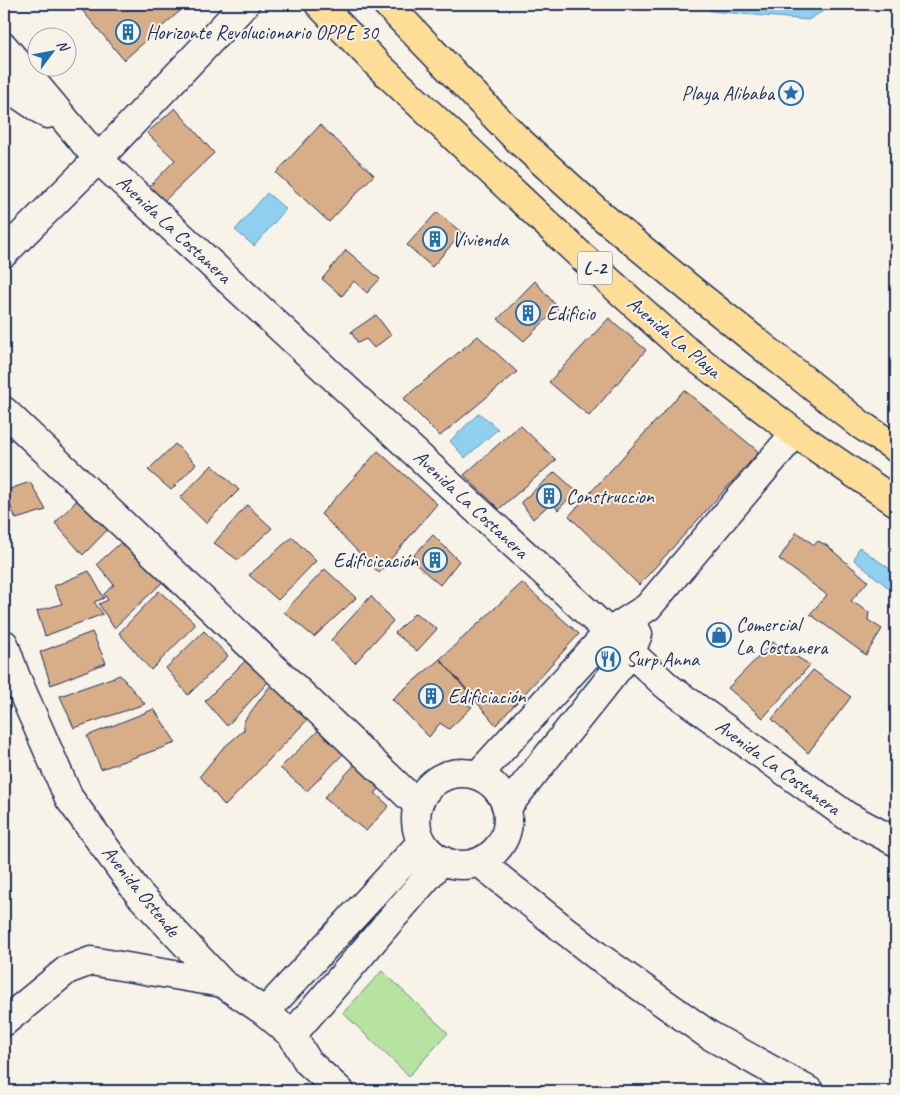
<svg xmlns="http://www.w3.org/2000/svg" width="900" height="1095" font-family="Caveat,sans-serif">
  <rect width="100%" height="100%" fill="#f7f3e8"/>
  <filter id="ink" filterUnits="userSpaceOnUse"><feTurbulence type="fractalNoise" baseFrequency=".02" numOctaves="2"/><feDisplacementMap in="SourceGraphic" scale="10" xChannelSelector="R" yChannelSelector="G"/><feConvolveMatrix kernelMatrix="1 2 1 2 8 2 1 2 1" color-interpolation-filters="sRGB"/></filter>
  <g filter="url(#ink)">
    <!-- green -->
    <path fill="#b6e3a0" stroke="#68897f" d="M382,971l66,62 -39,43 -66,-63z"/>
    <!-- water -->
    <path fill="#8fd0f1" stroke="#6190b6" d="M700,4h135l-27,16 -97,-9z
      M267,193l19,16 -32,37 -19,-16z
      M479,413l19,16 -33,29 -15,-17z
      M859,547l31,22v20l-36,-29z"/>
    <!-- building -->
    <path fill="#d8ae89" stroke="#1b2f5e" d="M77,4h111l-64,56z
      M175,108l39,45 -51,49 -15,-14 27,-28 -28,-27z
      M320,125l54,50 -45,47 -53,-49z
      M437,212l25,21 -30,34 -25,-22z
      M346,250l34,29 -13,14 -13,-12 -12,15 -20,-17z
      M535,281l23,27 -34,33 -26,-22z
      M376,315l15,20 -17,13 -8,-9 -8,4 -7,-11z
      M609,318l37,32 -57,66 -40,-34z
      M478,336l39,36 -77,64 -37,-37z
      M684,390l75,62 -120,133 -70,-69z
      M520,425l36,35 -57,49 -35,-34z
      M175,444l21,20 -25,26 -23,-20z
      M378,451l59,53 -58,69 -58,-59z
      M212,465l27,25 -33,33 -26,-25z
      M555,472l21,19 -18,19 -6,-8 -19,17 -12,-17z
      M30,482l16,28 -30,9 -12,-28z
      M84,493l31,29 -32,33 -28,-32z
      M247,505l25,23 -34,32 -24,-17z
      M797,532l17,13 4,-4 8,4 42,36 -17,20 18,11 -1,8 14,9 -16,26 -56,-41 17,-19 -48,-36z
      M433,535l26,26 -19,24 -30,-26z
      M292,537l24,24 -38,39 -29,-25z
      M126,538l42,39 -54,51 -15,-24 9,-4 -4,-6 10,-9 -17,-21z
      M325,569l31,29 -42,39 -30,-25z
      M89,571l15,27 -10,4 9,12 -58,22 -8,-25 25,-7 -8,-18z
      M522,583l57,51 -83,91 -56,-66z
      M159,591l37,33 -45,46 -32,-37z
      M371,596l22,25 -38,42 -24,-23z
      M415,613l22,16 -20,22 -22,-18z
      M204,631l24,25 -40,39 -22,-27z
      M92,632l14,31 -55,22 -11,-33z
      M773,642l37,23 -47,53 -35,-30z
      M251,655l21,23 -45,48 -22,-25z
      M440,659l29,33 -8,9 11,6 -23,22 -9,-6 -11,14 -37,-38z
      M813,670l38,27 -43,56 -36,-34z
      M120,675l25,29 -71,24 -14,-32z
      M273,682l38,34 -86,90 -25,-30 22,-27 22,-19v-9z
      M154,709l22,34 -75,26 -14,-33z
      M323,726l25,23 -41,42 -27,-23z
      M359,760l26,24 -10,9 14,13 -23,25 -42,-33z"/>
    <g fill="none" stroke-linecap="round" stroke-linejoin="round">
      <defs>
        <path id="minor" d="M4,47l94,112 570,528 179,129 49,26
          M4,85l43,29
          M4,253l94,-94 147,-155
          M4,411l414,394
          M4,644l11,31 54,123 70,96 83,89 43,29 27,23 16,27 32,29
          M416 819a46 46 0 1 1 92 0a46 46 0 1 1-92 0Z
          M478,775l131,-143 39,-25 147,-174
          M507,807l124,-155 7,-18
          M479,862l117,93 113,80 100,56
          M265,1012l157,-170
          M4,1022l63,-52 24,-9 131,22
          M292,1035l150,-175"/>
        <path id="major" d="M319,4l60,62 200,188 103,93 113,86 101,69
          M387,4l127,132 89,81 90,74 168,134 35,23"/>
      </defs>
      <!-- minor casing -->
      <use href="#minor" stroke="#1b2f5e" stroke-width="31"/>
      <!-- major casing -->
      <use href="#major" stroke="#1b2f5e" stroke-width="31"/>
      <!-- minor -->
      <use href="#minor" stroke="#f7f3e8" stroke-width="28"/>
      <!-- major -->
      <use href="#major" stroke="#fedd96" stroke-width="28"/>
    </g>
  </g>
  <!-- icons -->
  <defs>
    <symbol id="building-ring" viewBox="-11 -11 22 22"><circle r="9.5" fill="#f7f3e8" stroke="#1f6fb2" stroke-width="1.5"/><path d="M-4-6H4V6H1V3H-1V6H-4ZM-2.5-4.3h1.7v1.8h-1.7ZM.8-4.3h1.7v1.8H.8ZM-2.5-1h1.7V.8h-1.7ZM.8-1h1.7V.8H.8Z" fill="#1f6fb2"/></symbol>
    <symbol id="sight-ring" viewBox="-11 -11 22 22"><circle r="9.5" fill="#f7f3e8" stroke="#1f6fb2" stroke-width="1.5"/><path d="M0-6L1.8-2.2L6-1.7L2.9 1.2L3.7 5.4L0 3.3L-3.7 5.4L-2.9 1.2L-6-1.7L-1.8-2.2Z" fill="#1f6fb2"/></symbol>
    <symbol id="shop-ring" viewBox="-11 -11 22 22"><circle r="9.5" fill="#f7f3e8" stroke="#1f6fb2" stroke-width="1.5"/><path d="M-5-2.5h2.3a2.7 3.5 0 0 1 5.4 0H5L5.5 6h-11ZM-1.5-2.5h3a1.5 2.3 0 0 0-3 0Z" fill="#1f6fb2"/></symbol>
    <symbol id="restaurant-ring" viewBox="-11 -11 22 22"><circle r="9.5" fill="#f7f3e8" stroke="#1f6fb2" stroke-width="1.5"/><path d="M-5-6h1v4h1v-4h1v4h1v-4h1v5L-1.5 .5V6h-2V.5L-5-1ZM5-6V6H3V1.5H1.5Q1.5-4 5-6Z" fill="#1f6fb2"/></symbol>
  </defs>
  <g fill-rule="evenodd">
    <use href="#building-ring" x="114" y="18" width="28" height="28"/>
    <use href="#sight-ring" x="777" y="79" width="28" height="28"/>
    <use href="#building-ring" x="421" y="225" width="28" height="28"/>
    <use href="#building-ring" x="514" y="299" width="28" height="28"/>
    <use href="#building-ring" x="535" y="482" width="28" height="28"/>
    <use href="#building-ring" x="421" y="546" width="28" height="28"/>
    <use href="#shop-ring" x="705" y="621" width="28" height="28"/>
    <use href="#restaurant-ring" x="594" y="645" width="28" height="28"/>
    <use href="#building-ring" x="417" y="682" width="28" height="28"/>
  </g>
  <g text-anchor="middle" dominant-baseline="central" stroke-width="4" stroke-linejoin="round" paint-order="stroke">
    <!-- shield labels -->
    <rect fill="#f7f3e8" stroke="#5d6a87" stroke-width="1" x="577.5" y="251.5" width="35" height="33" rx="4"/>
    <g font-size="19" font-weight="bold" fill="#1b2f5e">
      <text x="595" y="268">L-2</text>
    </g>
    <!-- poi labels -->
    <g font-size="20" fill="#1b2f5e" stroke="#f7f3e8" text-anchor="start">
      <text x="146" y="32">Horizonte Revolucionario OPPE 30</text>
      <text x="774" y="93" text-anchor="end">Playa Alibaba</text>
      <text x="452" y="239">Vivienda</text>
      <text x="546" y="313">Edificio</text>
      <text x="566" y="496">Construccion</text>
      <text x="418" y="560" text-anchor="end">Edificicación</text>
      <text x="736" y="624">Comercial<tspan x="736" dy="23">La Costanera</tspan></text>
      <text x="626" y="659">Surp Anna</text>
      <text x="448" y="696">Edificiación</text>
    </g>
    <!-- street labels -->
    <g font-size="20" fill="#1b2f5e" stroke="#f7f3e8">
      <text transform="translate(174 229) rotate(43)">Avenida La Costanera</text>
      <text transform="translate(674 337) rotate(40)">Avenida La Playa</text>
      <text transform="translate(471 504) rotate(43)">Avenida La Costanera</text>
      <text transform="translate(778 767) rotate(36)">Avenida La Costanera</text>
      <text transform="translate(141 891) rotate(51)">Avenida Ostende</text>
    </g>
  </g>
  <!-- margin -->
  <rect width="900" height="1095" fill="none" stroke="#f7f3e8" stroke-width="20"/>
  <rect x="10" y="10" width="880" height="1075" fill="none" stroke="#1b2f5e" stroke-width="2" filter="url(#ink)"/>
  <!-- north arrow -->
  <g transform="translate(52 52) rotate(58)"><circle r="24" fill="#f7f3e8" stroke="#9fa5b1"/>
  <path d="M0-4L9 19L0 12L-9 19Z" fill="#1f6fb2"/>
  <text y="-8" font-size="14" font-weight="bold" text-anchor="middle" fill="#1b2f5e">N</text>
  </g>
</svg>
